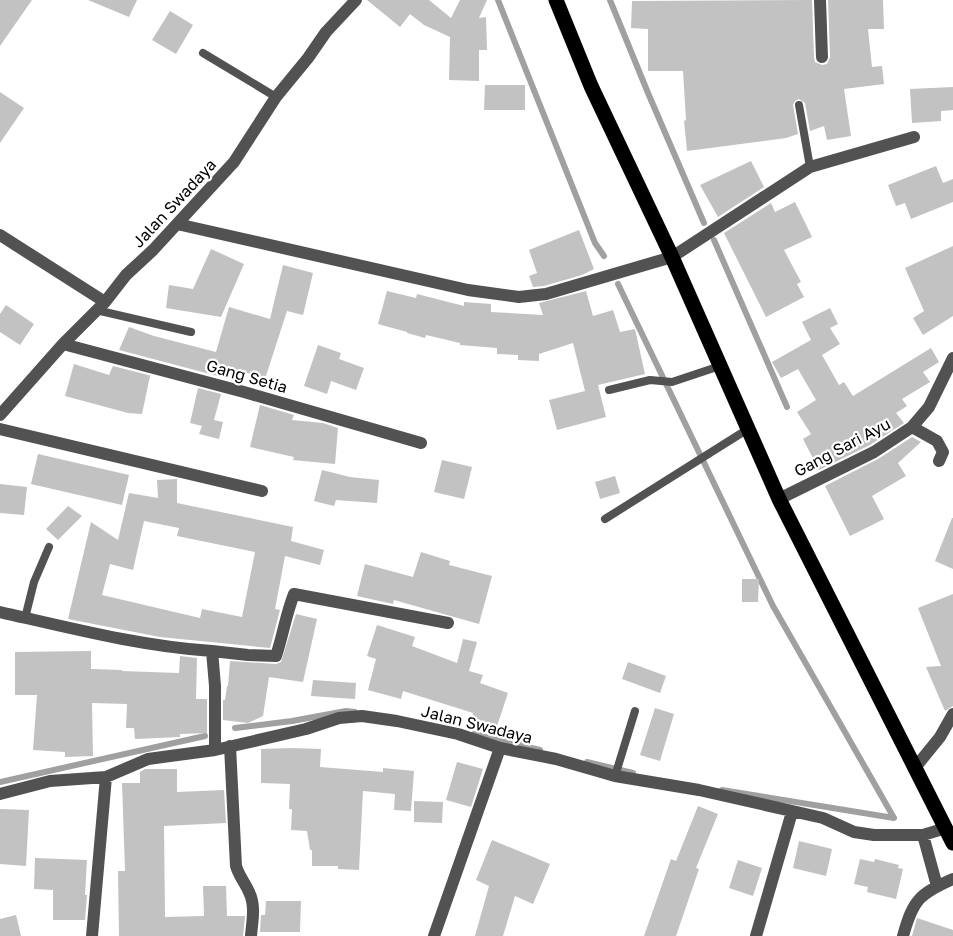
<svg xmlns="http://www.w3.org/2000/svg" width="953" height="936" font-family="'Golos Text',sans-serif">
  <rect width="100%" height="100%" fill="#fff"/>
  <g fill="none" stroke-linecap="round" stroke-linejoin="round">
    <!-- stream -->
    <path stroke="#a0a0a0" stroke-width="6" d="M498,0l97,243 9,13
      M610,0l38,93 56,130
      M714,240l73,167
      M618,284l155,322 121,212 -172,-28
      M235,728l57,-7 54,-10 9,1
      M474,734l66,16
      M587,762l46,11
      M0,782l205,-46"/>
  </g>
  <!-- building -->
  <path fill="#c2c2c2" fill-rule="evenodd" d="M0,0h32l-32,46z
    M88,0h49l-8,17z
    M367,0h62l22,18 9,-18h27l-8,18 7,-1 1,33h-8v31l-30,-1 1,-43 -26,-12 -14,-11 -10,13z
    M812,0l2,57 1,5 7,3 5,-1 3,-7 -2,-57h55l1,29h-16l4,38 10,-1 2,18 -40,5 7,47 -24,4 -3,-14 -14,5 -5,-28 -6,-4 -4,2 -2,4 5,29 -12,4 -99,13 -3,-30 2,-1 -3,-49h-35v-42l-17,-1 1,-27z
    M170,11l23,14 -17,29 -24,-14z
    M485,85h40v25h-41z
    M953,87v23l-12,1v10l-29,2 -2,-34z
    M0,92l24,16 -24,35z
    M751,161l13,26 -46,30 -18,-32z
    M936,166l7,17 10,-4v23l-42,17 -6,-16 -9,3 -8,-21z
    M795,202l17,35 -28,13 17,32 -4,2 7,13 -38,20 -42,-84 47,-30 4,9z
    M579,230l15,39 -12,6 -38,11 -11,1 -4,-11 8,-3 -8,-23z
    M953,246v70l-30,19 -10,-17 11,-7 -19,-43z
    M211,249l33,15 -23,53 -55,-9 3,-23 24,4z
    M283,265l30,8 -10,42 -16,-4 -22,68 -27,-9v2l-11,-3 -2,9 -106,-28 10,-23 25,9 62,16 13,-45 41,12z
    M387,291l29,7 1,-4 47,12v-4l27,2v8l52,3 -4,-12 47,-12 7,25 20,-6 7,22 15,-3 10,45 -47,11 8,32 -49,13 -8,-30 36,-9 -12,-48 -34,11v7l-21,-1v-5l-21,-1v-6l-37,-3v-2l-34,-8 -1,3 -18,-5v-1l-29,-8z
    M6,305l28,19 -14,21 -20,-13v-18z
    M830,308l8,16 -8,4 10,16 -18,11 17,30 5,-3 9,14 78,-48 8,14 -16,10 7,10 -28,17 5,7 -11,7 8,10 -34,22 -51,25 -16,-31 8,-5 -14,-22 19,-12 -18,-31 -17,9 -9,-16 39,-22 -9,-18z
    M318,345l23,8 -2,6 25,9 -8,22 -25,-9 -4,13 -23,-8z
    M74,364l35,11 4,-9 39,10h-2l-8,38 -14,-1 -63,-17z
    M198,388l23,6 -7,26 9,2 -4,17 -20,-5 3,-8 -12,-3z
    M260,405l34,10 -2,5 31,3 15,5 -3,36 -42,-4 1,-3 -44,-10z
    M912,437l9,5 -23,21 8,13 -34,20 12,23 -34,17 -25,-50 53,-27z
    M38,454l91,21 -7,30 -91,-21z
    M442,460l30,7 -8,32 -30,-7z
    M322,470l28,7 29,3 -2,23 -41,-3 -2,6 -20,-5z
    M615,476l5,17 -20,6 -5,-17z
    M177,479v24l116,24 -2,14 33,9 -4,15 -35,-9 -10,53 5,1 -10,38 -110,-11 -92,-18 23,-97 27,18 11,-47 29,5 -1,-18zM144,521l35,7 -2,8 78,16 -13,65 -40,-8 -2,9 -98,-23 8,-31 23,6z
    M0,484l27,3 -3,28 -24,-2z
    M68,506l14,10 -24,24 -12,-11z
    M952,518h1v51l-18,-8z
    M421,552l29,9 -1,4 43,11 -13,48 -85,-24 -1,4 -36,-8 8,-32 48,13z
    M742,579h17l-1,23h-16z
    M953,594v112l-8,5 -19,-44 15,-1 -23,-58z
    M296,614l21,5 -14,63 -34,-5 -6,39 -15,7 -25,-3v-20h2l2,-14h1l2,-25 46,3 5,-2z
    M377,625l38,12 -3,9 45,17 6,-24 14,3 -8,29 14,4 -3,8 28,10 -11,33 -25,-8 1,-5 -70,-22 -2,8 -33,-9 8,-31 -9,-3z
    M91,651v18l31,1v1l57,2 1,-17 17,2 -1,41h11v34l-27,1v3l-45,2 -1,-11h-8l1,-24 -35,-1 1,53 -28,1v-5l-32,-2 4,-55h-22v-43z
    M628,662l38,14 -6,17 -38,-14z
    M313,680l43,3 -1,16 -44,-3z
    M655,708l19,6 -14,47 -20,-6z
    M292,748l29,1 -1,18 63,5v-4l31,3 -3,40 -17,-1 1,-16 -32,-3 -4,79 -21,-1v-3h-26v-16h-2l-3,-19 -16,-1 1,-21h-3l1,-25 -29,-1v-34z
    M457,762l26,7 -12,38 -25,-7z
    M145,769h32v23l47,-2 2,33 -62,3 1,91 39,-1 -1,-30h23l1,30h18l-2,20h-124l-1,-65h7l-3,-88h18v-11z
    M414,801l29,1 -1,21 -28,-1z
    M698,806l20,8 -22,54 3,1 -23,67h-32l27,-77 5,2z
    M0,809l29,1 -3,56 -26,-2z
    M492,840l58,24 -17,40 -18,-8 -12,40h-28l14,-50 -13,-6z
    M799,841l33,8 -6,27 -33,-8z
    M35,858l52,2 -2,35h2l-2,25h-32v-30l-19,-1z
    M860,859l14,3 1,-3 24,6 -1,3 5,1 -7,30 -29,-7 1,-5 -14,-3z
    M738,860l24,8 -9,28 -24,-8z
    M266,901h35l-1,31h-40l1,-17h4z
    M16,915l5,21h-21v-17z
    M917,918l36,12v6h-41z"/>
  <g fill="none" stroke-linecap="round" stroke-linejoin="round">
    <!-- lane -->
    <path stroke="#525252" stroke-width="8" d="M203,53l73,44
      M799,105l11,62
      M96,310l95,22
      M609,390l41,-10 22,2 48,-16
      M605,519l143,-90
      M25,618l9,-36 15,-35
      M615,776l20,-65"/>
    <!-- street -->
    <path stroke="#525252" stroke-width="12" d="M820,0l2,57
      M177,224l291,66 51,7 27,-3 126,-37 138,-90 104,-30
      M0,235l105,67
      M63,344l181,48 177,51
      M0,415l63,-71 42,-42 21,-27 27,-25 81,-88 42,-65 32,-39 18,-26 30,-32
      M912,427l25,14 6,11 -4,9
      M0,429l262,62
      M779,499l95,-47 38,-25 17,-20 24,-49
      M0,612c70,16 140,34 212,39l3,35v64
      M212,651l36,4 28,1c7,-21 10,-42 18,-62l154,29
      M230,746l6,120c3,10 9,17 13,26 7,14 3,30 2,44
      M914,769l26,-32 13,-23
      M0,794l50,-13 56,-4 42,-18 67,-9 91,-21 33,-11 23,-2 35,5 61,13 42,14 56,11 59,17 84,14 124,28 31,14 20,3h49l23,-7
      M923,835l14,51
      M92,936l14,-159
      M434,936l66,-188
      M756,936l36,-124
      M903,936c10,-36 16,-42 50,-57"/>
    <!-- primary -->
    <path stroke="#000" stroke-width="15" d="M556,0l35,86 81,171 107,242 174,344"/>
  </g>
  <g text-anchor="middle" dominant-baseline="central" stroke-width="4.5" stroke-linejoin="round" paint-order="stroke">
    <!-- street labels -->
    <g font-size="16" fill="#000" stroke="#fff">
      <text transform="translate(174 203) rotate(-47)">Jalan Swadaya</text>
      <text transform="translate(247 376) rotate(16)">Gang Setia</text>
      <text transform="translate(842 447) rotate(-28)">Gang Sari Ayu</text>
      <text transform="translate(477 724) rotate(14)">Jalan Swadaya</text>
    </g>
  </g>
</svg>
